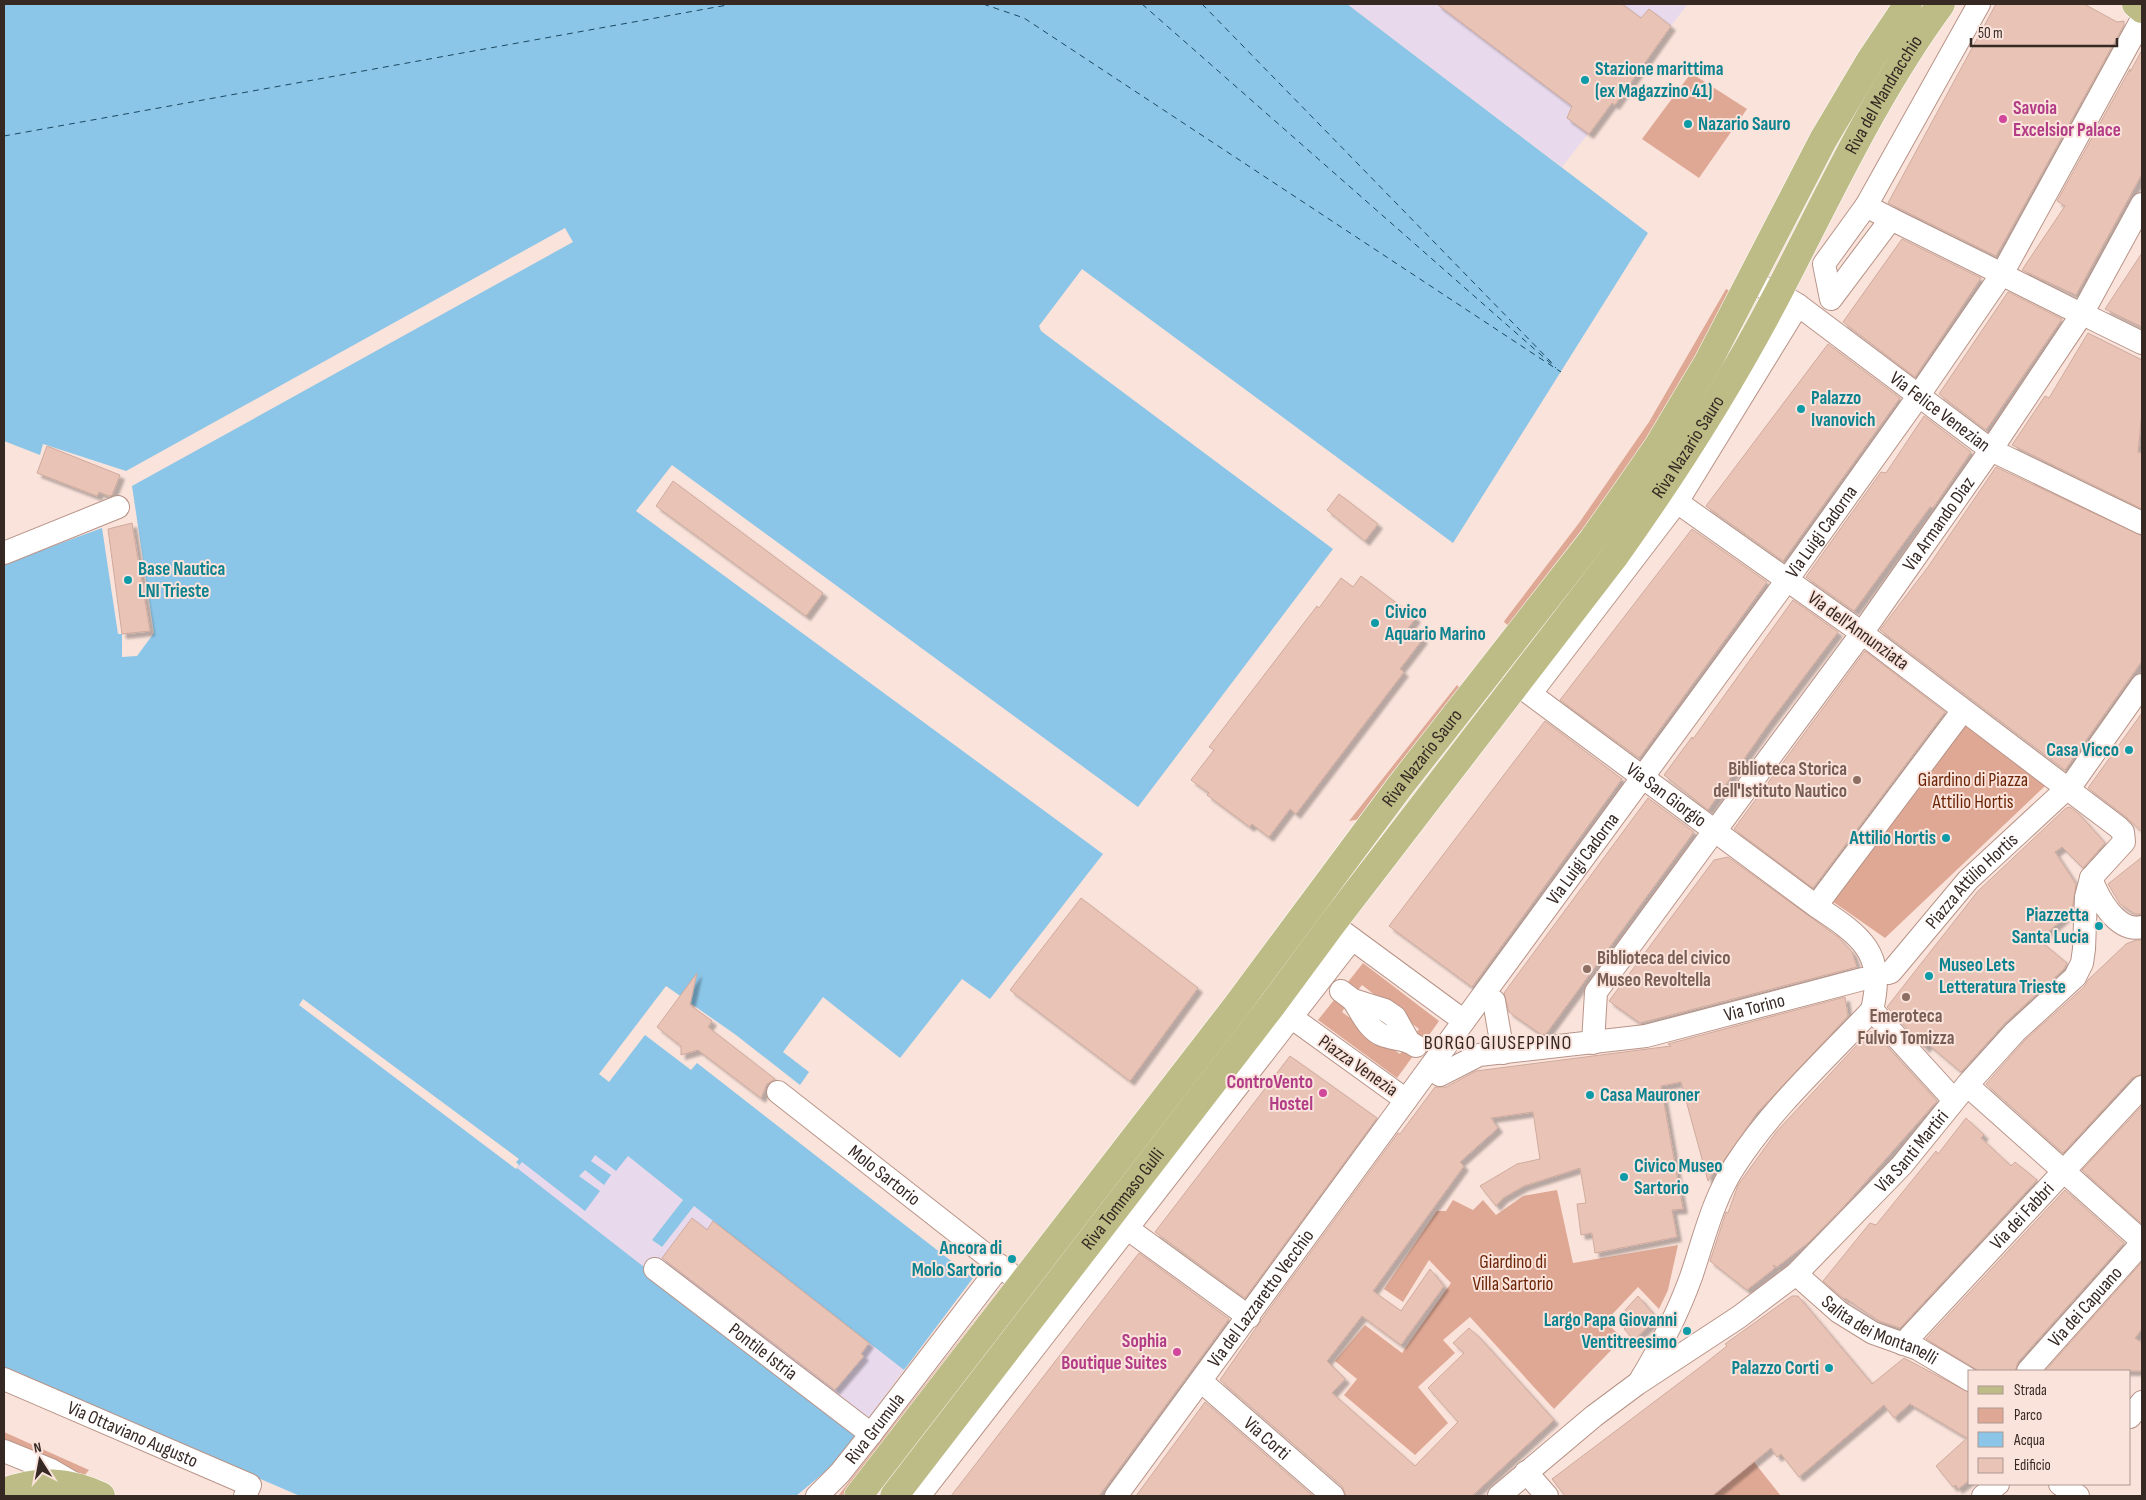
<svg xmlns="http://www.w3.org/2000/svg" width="2146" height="1500" font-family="'Sofia Sans Condensed',sans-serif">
  <defs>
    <filter id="shadow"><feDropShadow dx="4.5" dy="4.5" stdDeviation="1" flood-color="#0004"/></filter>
  </defs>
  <rect width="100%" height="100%" fill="#fae3db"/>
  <!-- commercial -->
  <path fill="#e8d9ec" d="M1347,4h341l-41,52 2,2 -34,47 -3,-2 -50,64z
    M595,1155h32l56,45 -31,40 9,7 33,-41 210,164 -47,63 -340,-264 4,-7 79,29 -21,-15 5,-7 27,7 -21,-15z"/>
  <!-- green -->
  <path fill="#dfa894" d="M1691,73l56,36 -48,69 -57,-39z
    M1726,289l8,4 -58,101 -77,116 -89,117 -6,-5 1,-2 74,-97 70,-101z
    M1457,685l5,5 -101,129 -12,2z
    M1964,725l81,61 -160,152 -53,-37z
    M1363,963l76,58 -17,24 -10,-7 7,-9 -57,-44 -8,10 -10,-8z
    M1338,995l10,7 -6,10 58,42 6,-9 10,7 -19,26 -79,-58z
    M1557,1190l16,73 105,-18 -10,45 -9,19 -21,-22 -33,35 18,16 -69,71 -84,-92 -27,23 12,13 -37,34 30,36 -33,32 -71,-60 13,-16 -22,-18 30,-36 37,28 49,-70 -22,-23 -26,42 -19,-13 53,-78h9l7,-11 20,10 10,-10 13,15 27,-19z
    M1005,1282l6,5 -164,209h-9z
    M4,1432l85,38 -5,6 -80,-35z
    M1754,1462l27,34h-69z"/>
  <!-- water -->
  <path fill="#8bc5e7" d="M4,4h1343l301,229 -195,310 -371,-274 -43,57 2,5 292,218 -195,258 -466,-342 -36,46 467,343 -113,145 -28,-20 -62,79 -77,-61 -40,55 26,20 -9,13 -64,-50 -70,-49 -67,88 10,8 36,-47 46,35 6,-7 276,215 -69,92 -210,-164 -32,41 -10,-7 31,-40 -55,-44 -12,15 -21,-16 -4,6 20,14 -7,10 -19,-15 -6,6 21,15 -15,20 -63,-49 -5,6 340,265 -25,33 -36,30h-496l-296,-127v-805l98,-36 16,106h4v23l15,-1 17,-23 -22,-147 441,-244 -8,-14 -439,243 -83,-27 -3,11 -36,-14z"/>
  <!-- pier -->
  <path fill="#fae3db" d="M303,999l216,160 -3,3 3,3 -3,4 -217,-164z"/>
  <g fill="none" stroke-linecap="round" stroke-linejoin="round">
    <!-- ferry -->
    <path stroke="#1b4961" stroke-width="1" stroke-dasharray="6 5" stroke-linecap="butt" d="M983,4l41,14 537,354
      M1142,4l414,364
      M1202,4l351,360
      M4,136l729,-132"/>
  </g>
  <!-- building -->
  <path fill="#e9c4b6" stroke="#cfaa9d" filter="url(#shadow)" d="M1437,4h185l19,14 8,-9 22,17 -56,79 -3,-2 -23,31 -22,-16 5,-12z
    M1996,4h88l33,18 7,-1v4l-128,231 -108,-53z
    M2142,50v124l-66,121 -54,-25 43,-64 -8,-5 73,-132v3z
    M1902,239l79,39 -66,99 -72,-55z
    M2142,253v74l-37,-18z
    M2008,292l54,27 -76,111 -47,-36z
    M2088,333l54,27v52l-4,40 4,1v56l-130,-64 33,-49 4,2z
    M1828,344l72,54 -117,163 -77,-55z
    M1924,416l47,36 -38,56 -3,-1 -76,104 -48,-34 75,-105 5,1z
    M47,446l73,29 -8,20 -3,1 -10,-4 -2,4 -60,-23z
    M1996,467l146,69v125l-77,109 -185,-140 48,-63z
    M673,481l150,112 -17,23 -150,-110z
    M1339,494l39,30 -13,17 -38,-31z
    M132,523l18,108 -28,3 -14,-105z
    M1692,529l75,53 -128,176 -79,-58z
    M1361,576l55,42 -8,10 15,11 -23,30 4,3 -108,142 -6,-5 -21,28 -17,-13 -2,3 -43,-32 2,-2 -18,-13 23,-30 -5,-3 108,-141 2,2 22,-30 12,9z
    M1793,600l45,32 -68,90 -62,88 -44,-35 28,-38 1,2z
    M1865,651l80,61 -132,176 -79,-59z
    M2142,713v119l-16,-15 -38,-29z
    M1545,721l77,58 -150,208 -83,-61z
    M1648,798l46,34 -148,202 -4,1 -33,-23 -5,-19z
    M2070,807l9,7 26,29 -22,25 -21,-21 -7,5 21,32 -4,27 -33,29 28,23 -3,6 -59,54 -44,49 -33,-28 -3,4 -38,-41 91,-116 88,-83z
    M1728,857l110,80 14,15 5,15 -217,56 -31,-22 105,-141z
    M2142,857v57h-7l-15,-10 -12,-20z
    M1081,898l117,90 -68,93 -120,-91z
    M2136,940h6v134l-10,4 -69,75 -77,-69 38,-43 60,-54 4,-7 38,-36z
    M697,973l-7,32 22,16 -4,6 67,52 -8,5 -6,14 -63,-48 -17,5v-9l-24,-19z
    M1845,997l3,19 -92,98 -40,58 -2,-1 -6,10 -27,-99 -20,4 22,123 -11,1 5,27 -82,16 -3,-20 -11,2 -4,-31 9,-1 -6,-35 -56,18 -21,12 -7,8 -16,-20 37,-22 23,-5 -7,-47 -42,6 7,10 -38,34 4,4 -91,125 28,20 29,-42 14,17 -43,59 -39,-29 -35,45 18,18 -13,14 83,73 43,-44 -30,-34 36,-35 -11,-10 16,-15 11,10 74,82 -82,76h-126l-4,-10 -122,-106 47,-68 131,-179 2,1 35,-47h11l30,-16 195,-25 -3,-2z
    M1869,1032h5l63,69 -91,103 -37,38 -32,25 -4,-2 2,3 -28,22 -37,-29 16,-49 2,1 10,-28 39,-54z
    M1290,1056l87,62 -132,180 -90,-66z
    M2142,1106v118l-60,-54z
    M1966,1118l18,17 -3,3 30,28 4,-4 22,18 -137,148 -21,-7 -34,-23 -1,1 -21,-18 47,-58 6,2 60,-74 2,3z
    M2065,1190l59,53 -106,119 -3,9h-36l-53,-32z
    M692,1218l15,12 6,-9 156,122 -8,11 3,2 -29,34 -173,-132z
    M1139,1253l90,66 -130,177h-148z
    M2142,1262v67l-7,9 7,5v28h-97z
    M1638,1296l19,22 -23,22 -10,-11 9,-9 -8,-10z
    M1792,1296h6l74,88 32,-26 66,35v87l-12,9 -2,-4 -3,2 -17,-21 31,-28 -57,-34 -16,14 -10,-13 -85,72 -18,-23 -4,3 -6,-9 -59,48h-147l-13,-17 151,-114 24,-19 -2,-2z
    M1205,1402l108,94h-177z"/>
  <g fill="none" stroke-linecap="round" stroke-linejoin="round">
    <defs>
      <g id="minor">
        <path d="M1866,206l25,13 -60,80 -7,-35z"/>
        <path d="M1866,206l113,-202"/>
        <path d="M1891,219l101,50"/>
        <path d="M2011,279l62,31"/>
        <path id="s1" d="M1750,282l28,11 20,12 193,145 151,73"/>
        <path d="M2093,319l49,24"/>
        <path d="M4,553l114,-46"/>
        <path id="s2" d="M1533,637c-11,14 -28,29 -16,47l299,222c45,30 70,46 56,104"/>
        <path d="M1531,693l146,-191 121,-197"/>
        <path d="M2073,783l69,-98"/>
        <path id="s3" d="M1715,831l147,-198 135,-192 85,-127 60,-110"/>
        <path d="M2091,878c7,20 26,55 51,49"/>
        <path d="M1822,898l136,-181"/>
        <path d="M1309,907l155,114 -58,79 -133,-96z"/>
        <path id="s4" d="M1888,973l3,-1 77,-92 93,-86"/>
        <path d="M1341,991l12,9 32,10 10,7 13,23"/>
        <path d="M1353,1000c8,12 15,29 29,35 12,5 23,3 34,11"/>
        <path d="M1494,1001l9,52"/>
        <path d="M1872,1010l82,90"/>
        <path id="s5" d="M1464,1021l323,-441 123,-172 92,-134 140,-255"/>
        <path d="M1593,1043l3,-51 113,-154"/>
        <path id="s6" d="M1440,1075l39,-20 167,-19 217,-57"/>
        <path d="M1967,1085l175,156"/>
        <path id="s7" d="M778,1092l245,192"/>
        <path d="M1128,1229l121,88"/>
        <path id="s8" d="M655,1269l216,165"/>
        <path id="s9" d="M1796,1274l43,38 34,21 45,16 52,31"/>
        <path id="s10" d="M1903,1344l239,-257"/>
        <path id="s11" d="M2028,1371l114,-128"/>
        <path id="s12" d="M4,1379l246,106 -5,11"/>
        <path d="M1641,1379c20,-33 37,-66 50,-102 13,-38 22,-79 45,-113 37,-57 90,-105 136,-154"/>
        <path id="s13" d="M1202,1382l131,114"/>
        <path d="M2130,1417l12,-15"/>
        <path d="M4,1451l47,19 24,14"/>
        <path d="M1526,1472l21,24"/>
        <path d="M2060,1484l18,12"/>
        <path id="s14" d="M817,1496l23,-23 31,-39 129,-168"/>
        <path d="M919,1496l433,-557"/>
        <path id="s15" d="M1116,1496l290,-396"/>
        <path id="s16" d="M1499,1496l95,-80 43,-32 102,-67 57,-43 106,-109 65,-80 48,-53 60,-55 7,-14 2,-14 2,-52 5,-19 33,-36 -1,-10 -5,-5 -256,-194 -185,-131"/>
        <path d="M1983,1496l15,-12"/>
      </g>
      <g id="major">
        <path d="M2136,4l6,5"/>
        <path d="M4,1492c34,-13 64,-11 97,4"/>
        <path id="s17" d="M858,1496l377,-488 165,-222 193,-247 31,-44 34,-49 50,-84 115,-222 48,-81 37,-55"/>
        <path id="s18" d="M894,1496l379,-492 59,-80 282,-367c60,-84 116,-172 164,-264 51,-98 97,-199 163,-289"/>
      </g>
    </defs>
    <!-- minor casing -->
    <use href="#minor" stroke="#b89488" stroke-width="24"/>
    <!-- major casing -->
    <use href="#major" stroke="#fff" stroke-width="29"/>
    <!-- minor -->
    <use href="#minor" stroke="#fff" stroke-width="22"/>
    <!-- major -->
    <use href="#major" stroke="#bebc86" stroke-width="28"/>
  </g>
  <!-- markers -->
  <g fill="#0f9aa8" stroke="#fae3db" stroke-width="2">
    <circle cx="1585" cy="80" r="5"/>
    <circle cx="1688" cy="124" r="5"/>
    <circle cx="1801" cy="409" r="5"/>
    <circle cx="128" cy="580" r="5"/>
    <circle cx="1375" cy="623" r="5"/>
    <circle cx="2129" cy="750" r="5"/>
    <circle cx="1946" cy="838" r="5"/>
    <circle cx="2099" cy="926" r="5"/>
    <circle cx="1929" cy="976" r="5"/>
    <circle cx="1590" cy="1095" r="5"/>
    <circle cx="1624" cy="1177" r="5"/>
    <circle cx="1012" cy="1259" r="5"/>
    <circle cx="1687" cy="1331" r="5"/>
    <circle cx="1829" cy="1368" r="5"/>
  </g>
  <g fill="#d1479c" stroke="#fae3db" stroke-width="2">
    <circle cx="2003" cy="119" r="5"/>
    <circle cx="1323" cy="1093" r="5"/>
    <circle cx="1177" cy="1352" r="5"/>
  </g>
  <g fill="#8d6e63" stroke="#fae3db" stroke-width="2">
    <circle cx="1857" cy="780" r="5"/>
    <circle cx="1587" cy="969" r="5"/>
    <circle cx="1906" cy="997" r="5"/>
  </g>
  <g text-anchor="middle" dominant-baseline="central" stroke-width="4" stroke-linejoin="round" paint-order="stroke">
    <!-- culture labels -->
    <g font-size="19" font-weight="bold" fill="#0d838f" stroke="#fae3db" text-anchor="start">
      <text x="1595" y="69">Stazione marittima<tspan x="1595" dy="22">(ex Magazzino 41)</tspan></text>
      <text x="1698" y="124">Nazario Sauro</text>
      <text x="1811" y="398">Palazzo<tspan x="1811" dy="22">Ivanovich</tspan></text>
      <text x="138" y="569">Base Nautica<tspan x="138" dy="22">LNI Trieste</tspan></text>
      <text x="1385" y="612">Civico<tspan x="1385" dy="22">Aquario Marino</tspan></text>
      <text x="2119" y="750" text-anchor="end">Casa Vicco</text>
      <text x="1936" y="838" text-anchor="end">Attilio Hortis</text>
      <text x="2089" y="915" text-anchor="end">Piazzetta<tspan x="2089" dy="22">Santa Lucia</tspan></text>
      <text x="1939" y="965">Museo Lets<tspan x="1939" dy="22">Letteratura Trieste</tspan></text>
      <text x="1600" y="1095">Casa Mauroner</text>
      <text x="1634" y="1166">Civico Museo<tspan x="1634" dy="22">Sartorio</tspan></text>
      <text x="1002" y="1248" text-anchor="end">Ancora di<tspan x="1002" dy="22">Molo Sartorio</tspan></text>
      <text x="1677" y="1320" text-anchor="end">Largo Papa Giovanni<tspan x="1677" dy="22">Ventitreesimo</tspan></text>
      <text x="1819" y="1368" text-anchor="end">Palazzo Corti</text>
    </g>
    <!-- street labels -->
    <g font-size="19" fill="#362823" stroke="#fae3db">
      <text stroke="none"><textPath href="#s18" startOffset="1719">Riva del Mandracchio</textPath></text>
      <text stroke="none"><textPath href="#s1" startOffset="231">Via Felice Venezian</textPath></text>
      <text stroke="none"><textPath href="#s18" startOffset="1316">Riva Nazario Sauro</textPath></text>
      <text stroke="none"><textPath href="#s3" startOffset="380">Via Armando Diaz</textPath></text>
      <text stroke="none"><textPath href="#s5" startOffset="606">Via Luigi Cadorna</textPath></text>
      <text transform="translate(1858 631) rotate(36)">Via dell'Annunziata</text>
      <text stroke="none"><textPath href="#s17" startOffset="929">Riva Nazario Sauro</textPath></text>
      <text stroke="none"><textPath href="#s2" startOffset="240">Via San Giorgio</textPath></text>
      <text stroke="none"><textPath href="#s5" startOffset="201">Via Luigi Cadorna</textPath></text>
      <text stroke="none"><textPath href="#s4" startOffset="125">Piazza Attilio Hortis</textPath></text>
      <text stroke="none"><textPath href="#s6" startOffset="324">Via Torino</textPath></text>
      <text transform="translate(1358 1066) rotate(35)">Piazza Venezia</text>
      <text stroke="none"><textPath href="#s16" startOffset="540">Via Santi Martiri</textPath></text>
      <text stroke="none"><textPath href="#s7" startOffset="135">Molo Sartorio</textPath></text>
      <text stroke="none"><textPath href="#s18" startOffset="375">Riva Tommaso Gulli</textPath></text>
      <text stroke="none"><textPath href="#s10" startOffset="175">Via dei Fabbri</textPath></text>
      <text stroke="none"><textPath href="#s15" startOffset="245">Via del Lazzaretto Vecchio</textPath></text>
      <text stroke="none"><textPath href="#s11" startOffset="86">Via dei Capuano</textPath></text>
      <text stroke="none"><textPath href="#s9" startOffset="102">Salita dei Montanelli</textPath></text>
      <text stroke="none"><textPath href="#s8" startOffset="136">Pontile Istria</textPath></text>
      <text stroke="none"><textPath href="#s14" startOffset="89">Riva Grumula</textPath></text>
      <text stroke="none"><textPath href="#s12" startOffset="140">Via Ottaviano Augusto</textPath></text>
      <text stroke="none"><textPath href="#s13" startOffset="86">Via Corti</textPath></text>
    </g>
    <!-- hotel labels -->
    <g font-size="19" font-weight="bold" fill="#b23c85" stroke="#fae3db" text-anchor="end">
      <text x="2013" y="108" text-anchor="start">Savoia<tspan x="2013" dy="22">Excelsior Palace</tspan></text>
      <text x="1313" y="1082">ControVento<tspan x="1313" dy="22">Hostel</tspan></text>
      <text x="1167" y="1341">Sophia<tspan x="1167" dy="22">Boutique Suites</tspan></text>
    </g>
    <!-- education labels -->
    <g font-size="19" font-weight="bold" fill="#785e54" stroke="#fae3db" text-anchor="end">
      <text x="1847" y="769">Biblioteca Storica<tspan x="1847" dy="22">dell'Istituto Nautico</tspan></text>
      <text x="1597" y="958" text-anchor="start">Biblioteca del civico<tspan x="1597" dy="22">Museo Revoltella</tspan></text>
      <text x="1906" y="1016" text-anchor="middle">Emeroteca<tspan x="1906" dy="22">Fulvio Tomizza</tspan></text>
    </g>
    <!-- park labels -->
    <g font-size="19" fill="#6b2506" stroke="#fae3db">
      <text x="1973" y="780">Giardino di Piazza<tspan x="1973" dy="22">Attilio Hortis</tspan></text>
      <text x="1513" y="1262">Giardino di<tspan x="1513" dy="22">Villa Sartorio</tspan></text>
    </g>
    <!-- neighbourhood labels -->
    <g font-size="20" letter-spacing="1" fill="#362823" stroke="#fae3db">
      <text x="1498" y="1043">BORGO GIUSEPPINO</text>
    </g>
  </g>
  <!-- border -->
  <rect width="2146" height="1500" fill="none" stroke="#362823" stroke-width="10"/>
  <!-- legend -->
  <rect x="1968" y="1370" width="162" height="115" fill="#fae3db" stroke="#ac9891"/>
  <rect x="1978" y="1386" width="25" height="8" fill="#bebc86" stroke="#ac9891"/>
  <text x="2014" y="1395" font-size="15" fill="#362823">Strada</text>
  <rect x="1978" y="1408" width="25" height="15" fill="#dfa894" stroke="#ac9891"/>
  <text x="2014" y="1420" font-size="15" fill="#362823">Parco</text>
  <rect x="1978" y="1432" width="25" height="15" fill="#8bc5e7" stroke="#ac9891"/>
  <text x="2014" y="1445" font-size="15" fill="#362823">Acqua</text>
  <rect x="1978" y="1458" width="25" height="15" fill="#e9c4b6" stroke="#ac9891"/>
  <text x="2014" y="1470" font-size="15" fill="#362823">Edificio</text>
  <!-- north arrow -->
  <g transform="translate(40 1460) rotate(349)" stroke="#fae3db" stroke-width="4" paint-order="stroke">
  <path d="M0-4L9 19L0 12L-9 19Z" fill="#362823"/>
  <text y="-8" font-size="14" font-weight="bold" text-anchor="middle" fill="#362823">N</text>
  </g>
  <!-- scale -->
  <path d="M1971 38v8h146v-8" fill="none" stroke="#362823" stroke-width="2.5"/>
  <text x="1978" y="38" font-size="15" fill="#362823" stroke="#fae3db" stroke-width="4" paint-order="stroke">50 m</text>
</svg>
